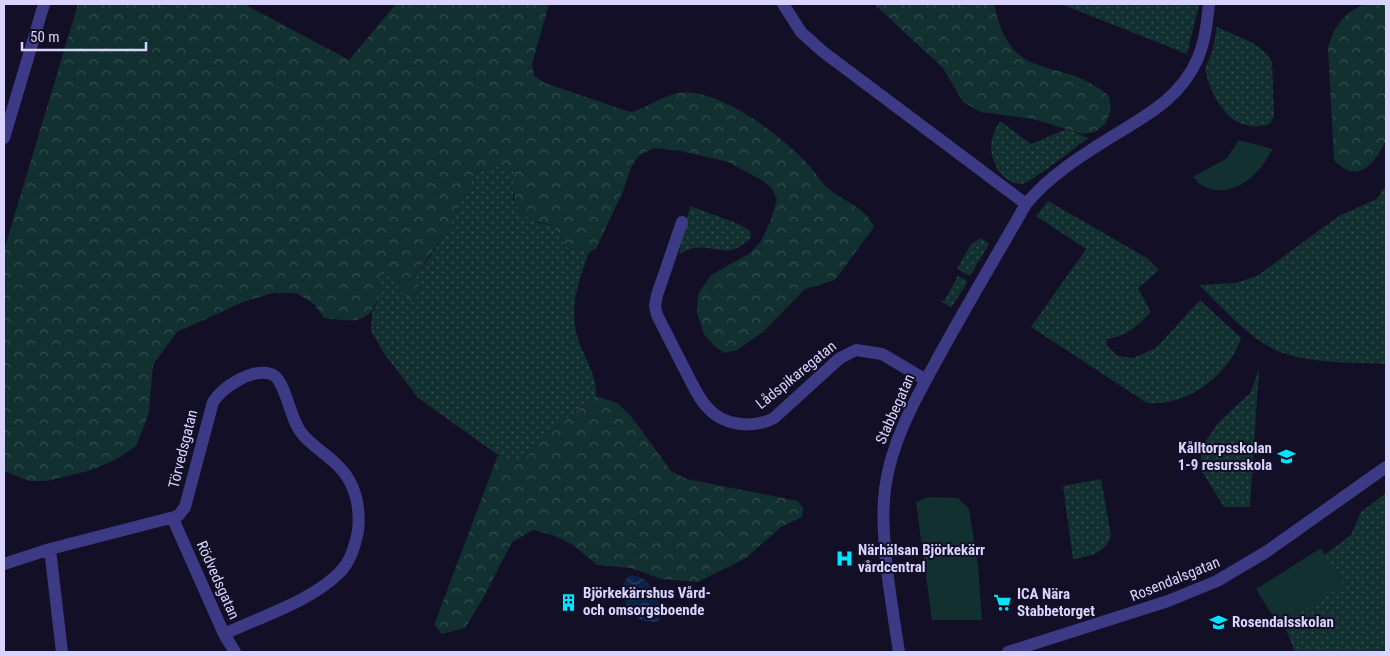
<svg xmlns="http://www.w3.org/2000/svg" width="1390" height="656" font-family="'Roboto Condensed',sans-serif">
  <defs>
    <pattern id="grass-dots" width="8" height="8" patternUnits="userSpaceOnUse" patternTransform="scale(1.25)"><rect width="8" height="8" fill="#12302f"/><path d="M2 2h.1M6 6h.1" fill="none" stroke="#344d4e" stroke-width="1.8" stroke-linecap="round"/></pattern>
    <pattern id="forest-crowns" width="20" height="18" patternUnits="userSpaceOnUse" patternTransform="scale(1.25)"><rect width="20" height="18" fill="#12302f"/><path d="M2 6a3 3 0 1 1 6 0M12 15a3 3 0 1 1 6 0" fill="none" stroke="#344d4e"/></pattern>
    <pattern id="water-waves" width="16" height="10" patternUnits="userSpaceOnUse" patternTransform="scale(1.25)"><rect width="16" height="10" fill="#0c2248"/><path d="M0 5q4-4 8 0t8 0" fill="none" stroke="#2f4163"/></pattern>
  </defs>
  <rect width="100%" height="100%" fill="#130f26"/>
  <!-- grass -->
  <path fill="url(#grass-dots)" d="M1061,4h136l2,1 -12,49z
    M1217,27l36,16 13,10 6,9 2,54 -4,8c-37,12 -58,-23 -65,-55l7,-17z
    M1000,121l31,23 36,-15 21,9c-10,7 -58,46 -66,46 -12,0 -23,-9 -27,-20 -7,-16 -4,-29 5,-43z
    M502,166l12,4 -1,30 25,23 15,2 13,22 23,5c-9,26 -19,50 -13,79 4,22 22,42 20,65 -13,12 -27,20 -41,31 -14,12 -22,28 -39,36l-18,-8 -80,-57 -35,-46 -12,-21 1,-18 10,-21 -2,-16 4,-8 15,21c38,-30 56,-74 76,-117z
    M1386,185v179c-34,-2 -71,0 -103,-11 -30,-10 -61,-46 -84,-68l36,-2 22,-7 82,-60 38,-17z
    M1048,201l99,57 12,12 -21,18 13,24c-13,14 -25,25 -45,27l1,7 11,10 15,2 23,-10 44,-48 41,38c-11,37 -55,69 -94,65l-116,-76 55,-78 -50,-33z
    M690,206l49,18 11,7 1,7c-25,23 -30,7 -57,10 -5,1 -10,4 -15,6z
    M981,238l8,6 -19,32 -13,-7 14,-25z
    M958,276l8,4 1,3 -16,25 -13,-9 6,2z
    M1259,369l-9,138h-26l-23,-37v-22l17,-25 33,-31z
    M1101,479l10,56c-5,19 -21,21 -38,24l-10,-73z
    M1386,493v159h-91l-23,-58 79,-59 10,-23z"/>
  <!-- forest -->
  <path fill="url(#forest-crowns)" d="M78,4h166l105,56 47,-56h153l-17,60 2,12 11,7 85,29c23,-5 39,-24 65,-19 39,7 81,40 109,67 9,9 15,20 25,29 16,13 37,19 45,38l-39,53 -30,9 -42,43 -26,18 -12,3 -10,-6 -11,-13 -7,-21 1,-19 13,-19 39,-22 11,-12 10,-21 6,-21 -6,-12 -11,-8 -32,-17 -47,-11 -27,-3 -16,8 -8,14 -6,19 -28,60 -7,3 -23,-5 -13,-22c-41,-7 -39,-18 -40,-55l-11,-4 -27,6 -25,55 -36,50 7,15 -8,11 -14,-14 -15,-21c-5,9 -1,13 -2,23 -1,4 -5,10 -7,14 -9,21 -31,15 -51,13l-10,-14 -18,-11h-23l-30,9 -66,30 -24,33 -4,48 -13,33 -19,13 -25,11 -45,11h-18l-25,-10v-221z
    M874,4h120c18,85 66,49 115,92l2,13 -5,14 -11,9 -12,2 -50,-15 -52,-7 -18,-10 -20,-34z
    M1366,4h20v136c-11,24 -29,46 -52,20l-6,-112c7,-23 16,-36 38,-44z
    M596,396l21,7 14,13 40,55 16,8 111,22 5,7 -1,9 -21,10 -35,31 -48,24 -37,-3 -30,-11 -34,-3 -24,-20 -20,-10 -20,-5 -21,12 -30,58 -17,28 -23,6 -8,-9 64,-170 18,8c17,-8 25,-24 39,-36 14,-11 28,-19 41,-31z"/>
  <!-- green -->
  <path fill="#12302f" d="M1239,140l34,9c-5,8 -10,17 -16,23 -17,19 -47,27 -64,5l34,-19z
    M928,497l30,1 11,11 9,56 4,55h-50l-16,-118z
    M1321,548l23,37 -65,41 -23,-37z"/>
  <!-- water -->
  <path fill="url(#water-waves)" d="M630,575c20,0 33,26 29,45 -25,12 -48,-31 -29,-45z"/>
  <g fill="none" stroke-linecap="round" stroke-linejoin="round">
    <!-- minor -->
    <path stroke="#3d3a85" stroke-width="12" d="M783,4l18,28 21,19 204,153
      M682,222l-25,73 -2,11 2,9c10,20 20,39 30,59 6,11 11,24 20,33 16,19 46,22 67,11l66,-60 16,-8 26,4 44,26
      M173,519l51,115 11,18
      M50,549l12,103
      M4,564l46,-15 128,-33 7,-9 28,-105c10,-15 38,-34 58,-28 15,4 18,46 32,61 14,16 35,25 46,45 9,16 11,33 9,51 -3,14 -7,30 -18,41 -28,29 -80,45 -116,62
      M899,652c-7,-47 -20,-116 -14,-163 6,-48 31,-91 54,-133 28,-51 58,-101 87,-152 24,-29 55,-48 87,-68 34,-21 67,-38 84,-76 8,-18 10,-37 12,-56"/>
    <!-- tertiary -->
    <path stroke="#3d3a85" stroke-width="12" d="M4,138l40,-134
      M1008,652l160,-51 49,-20 49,-29 120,-85"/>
  </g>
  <!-- icons -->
  <defs>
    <symbol id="school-bare" viewBox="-9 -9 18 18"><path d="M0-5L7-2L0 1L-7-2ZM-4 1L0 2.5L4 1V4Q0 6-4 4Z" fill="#00e5ff" stroke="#130f26" stroke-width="2.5" paint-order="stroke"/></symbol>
    <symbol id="hospital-bare" viewBox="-9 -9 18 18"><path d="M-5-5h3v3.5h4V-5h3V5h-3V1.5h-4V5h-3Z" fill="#00e5ff" stroke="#130f26" stroke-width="2.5" paint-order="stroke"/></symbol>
    <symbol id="building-bare" viewBox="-9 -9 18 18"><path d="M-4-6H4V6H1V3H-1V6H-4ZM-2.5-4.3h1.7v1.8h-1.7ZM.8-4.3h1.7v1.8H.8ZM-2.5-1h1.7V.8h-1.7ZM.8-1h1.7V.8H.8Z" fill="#00e5ff" stroke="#130f26" stroke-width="2.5" paint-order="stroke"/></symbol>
    <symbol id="supermarket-bare" viewBox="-9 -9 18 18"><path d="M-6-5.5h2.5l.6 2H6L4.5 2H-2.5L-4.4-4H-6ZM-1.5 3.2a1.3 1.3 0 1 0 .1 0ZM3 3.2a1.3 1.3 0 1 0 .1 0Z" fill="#00e5ff" stroke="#130f26" stroke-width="2.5" paint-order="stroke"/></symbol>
  </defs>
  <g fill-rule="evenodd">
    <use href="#school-bare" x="1274" y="444" width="25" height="25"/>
    <use href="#hospital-bare" x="832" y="546" width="25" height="25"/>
    <use href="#building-bare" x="556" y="590" width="25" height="25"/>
    <use href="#supermarket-bare" x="990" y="590" width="25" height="25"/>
    <use href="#school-bare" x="1206" y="610" width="25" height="25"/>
  </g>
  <g text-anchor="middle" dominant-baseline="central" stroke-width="4" stroke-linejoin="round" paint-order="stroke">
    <!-- street labels -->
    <g font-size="15" fill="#d9d4ff" stroke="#130f26">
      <text transform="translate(796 375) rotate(-39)">Lådspikaregatan</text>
      <text transform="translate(895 409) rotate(-66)">Stabbegatan</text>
      <text transform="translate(183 449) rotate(-76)">Törvedsgatan</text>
      <text transform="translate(1175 579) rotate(-22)">Rosendalsgatan</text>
      <text transform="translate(218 580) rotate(66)">Rödvedsgatan</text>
    </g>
    <!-- poi labels -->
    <g font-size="15" font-weight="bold" fill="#d9d4ff" stroke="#130f26" text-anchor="start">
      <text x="1272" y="448" text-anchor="end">Kålltorpsskolan<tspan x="1272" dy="17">1-9 resursskola</tspan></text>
      <text x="858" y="550">Närhälsan Björkekärr<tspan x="858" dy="17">vårdcentral</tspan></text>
      <text x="583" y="593">Björkekärrshus Vård-<tspan x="583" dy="17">och omsorgsboende</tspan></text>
      <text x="1017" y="594">ICA Nära<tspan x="1017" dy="17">Stabbetorget</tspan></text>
      <text x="1232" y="622">Rosendalsskolan</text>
    </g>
  </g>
  <!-- border -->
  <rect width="1390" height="656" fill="none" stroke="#d9d4ff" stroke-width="10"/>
  <!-- scale -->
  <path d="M22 42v8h124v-8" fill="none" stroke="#d9d4ff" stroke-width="2.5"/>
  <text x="30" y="42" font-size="15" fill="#d9d4ff" stroke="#130f26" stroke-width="4" paint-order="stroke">50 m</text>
</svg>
